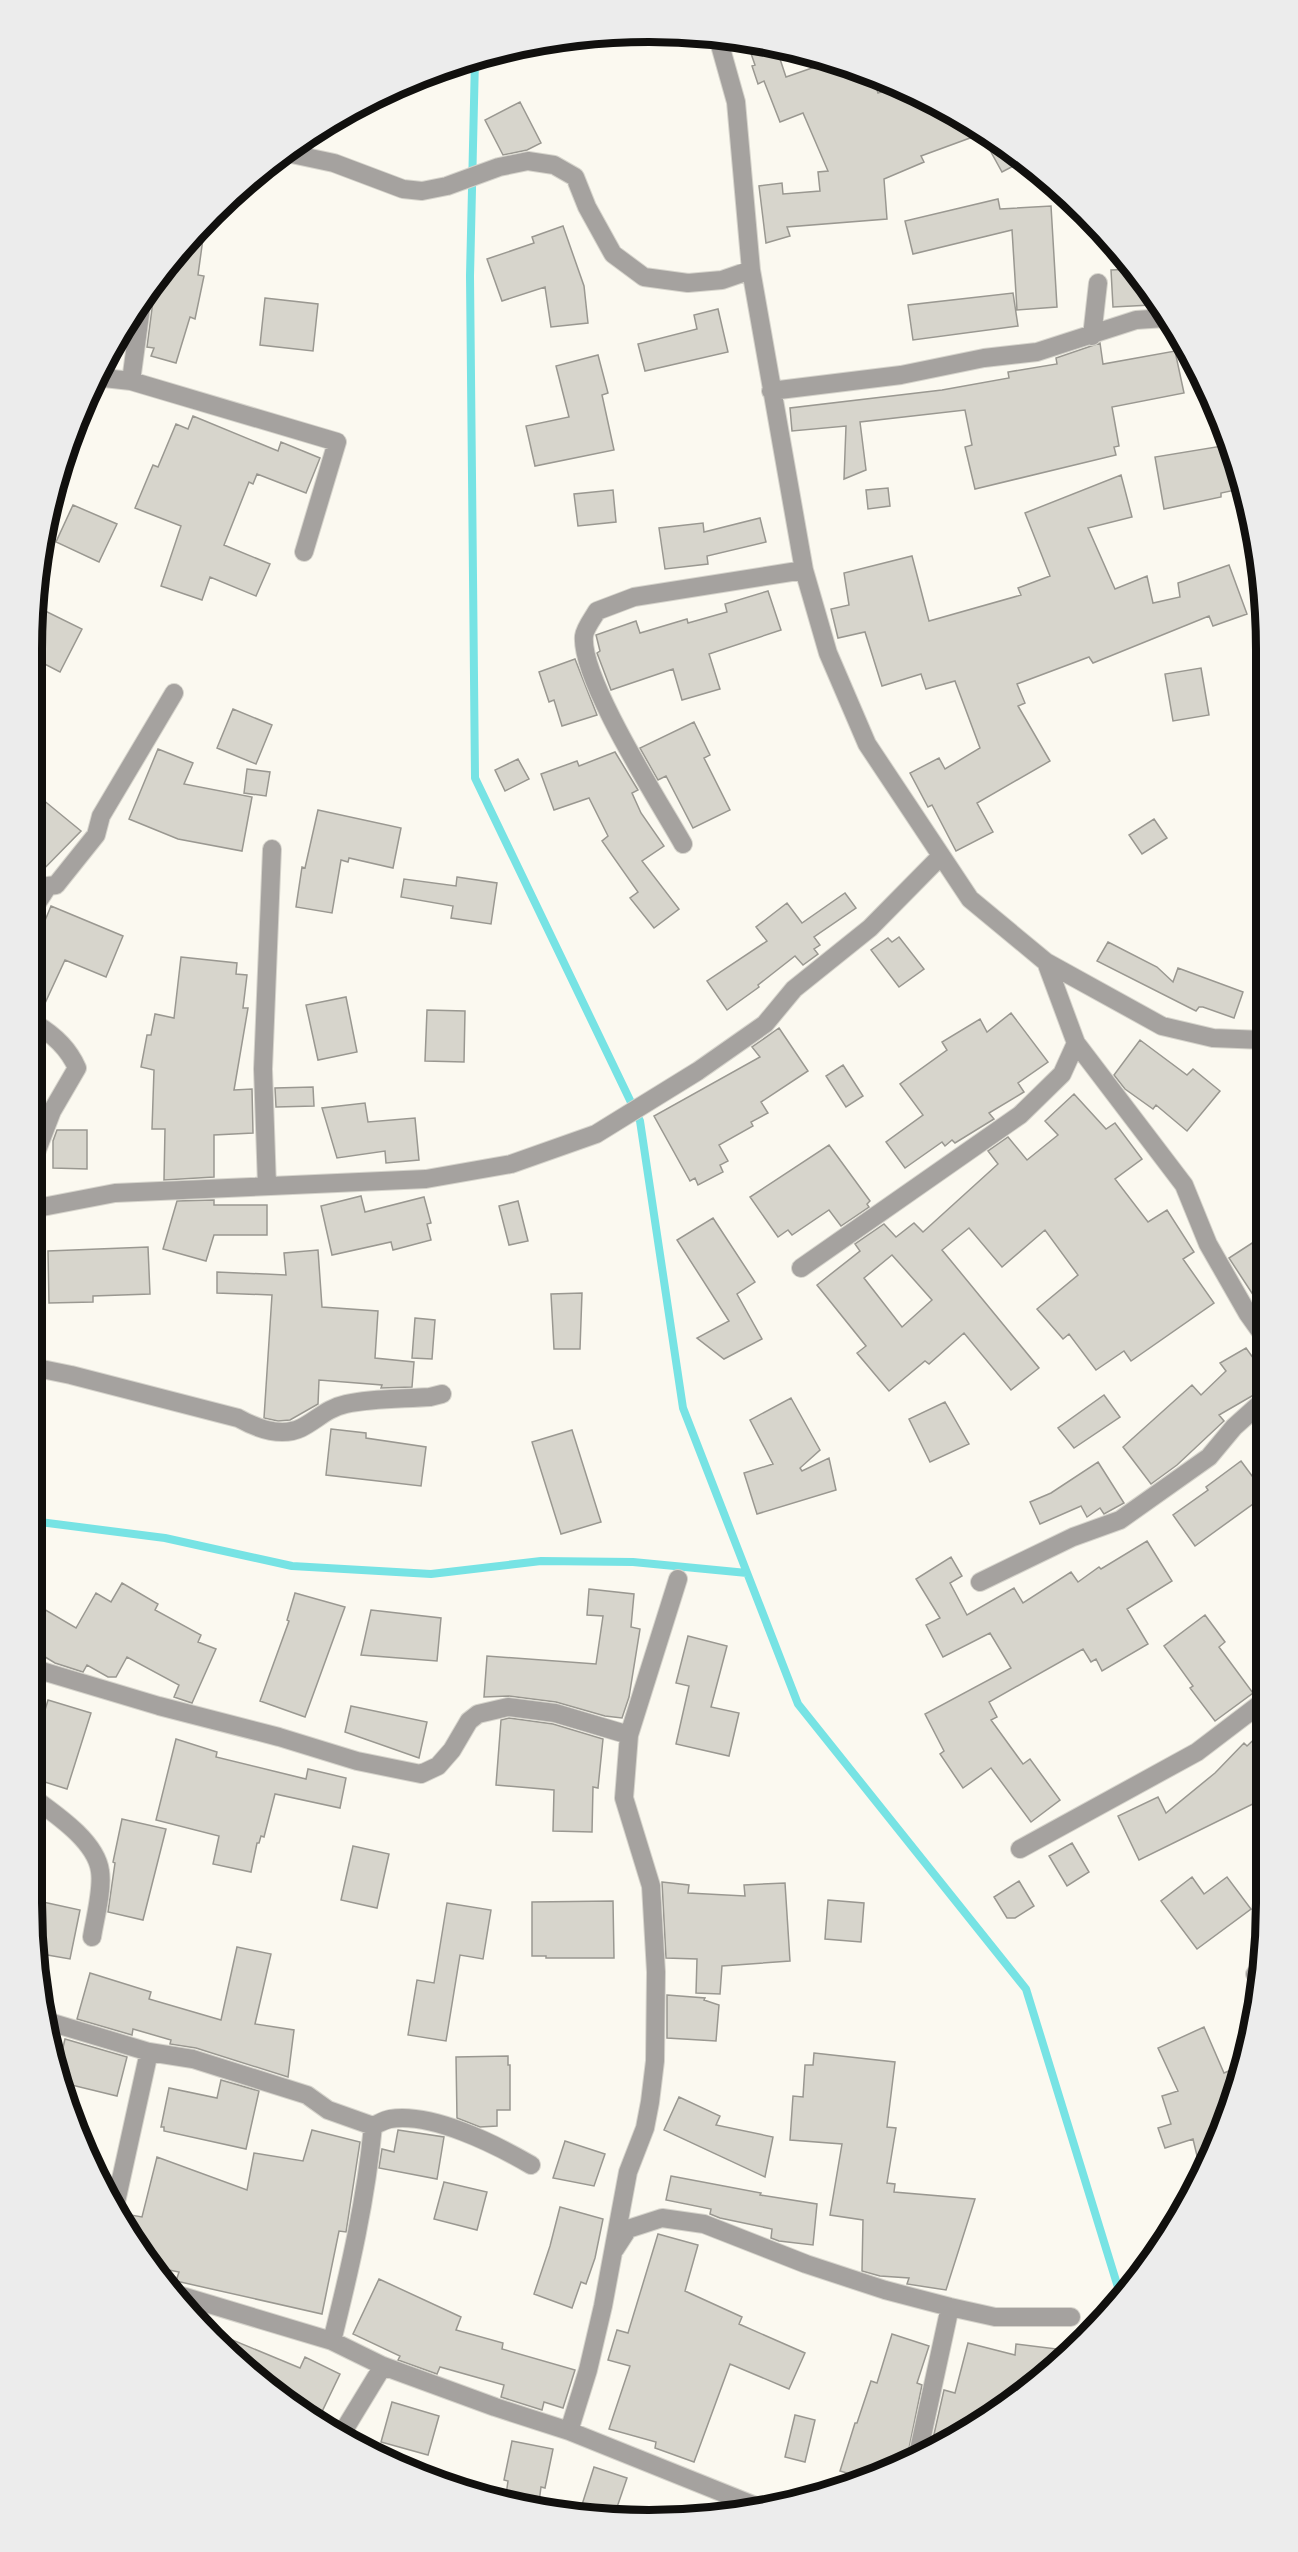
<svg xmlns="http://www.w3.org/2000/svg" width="1298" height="2552" font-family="Mulish,sans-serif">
  <rect width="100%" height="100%" fill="#fbf9f0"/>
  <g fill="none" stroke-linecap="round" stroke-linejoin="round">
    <!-- stream -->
    <path stroke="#77e3e4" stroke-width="8" d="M475,59l-5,217 5,502 165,343 43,287 115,296 228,285 95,308
      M32,1521l133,17 127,28 139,8 110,-13 92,1 114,11"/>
  </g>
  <!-- building -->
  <path fill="#d7d5cc" stroke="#9a9891" stroke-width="1.5" fill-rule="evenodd" d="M747,42l29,5 10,30 46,-16 41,16 5,16 20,-7 24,9 103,65 -23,12 -21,-38 -60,22 3,6 -40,17 3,40 -100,8 3,9 -24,7 -7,-57 23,-3 1,11 37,-3 -2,-19 10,-1 -25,-58 -23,9 -16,-41 -6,3 -6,-18 3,-1z
    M520,102l21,41 -14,7 -24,5 -18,-35z
    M998,199l2,10 51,-3 6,101 -40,3 -5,-80 -99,24 -8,-33z
    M205,224l-7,51 6,1 -9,43 -5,-2 -14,46 -25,-7 3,-8 -7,-1 6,-46 -5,-10 11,-18z
    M563,226l21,60 4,37 -37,4 -6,-40 -43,14 -15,-42 47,-16 -2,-6z
    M1135,269l15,23 1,13 -38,2 -2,-37z
    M1013,293l5,33 -105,14 -5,-35z
    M265,298l53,6 -5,47 -53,-6z
    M718,309l10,43 -83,19 -7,-27 59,-15 -3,-14z
    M1100,343l3,21 72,-13 9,42 -72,14 7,39 -5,1 2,8 -141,34 -10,-42 7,-2 -7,-35 -105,12 6,48 -22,9 2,-53 -54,5 -2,-23 152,-18 67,-12 -1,-6 49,-8 -1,-6z
    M598,355l10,38 -6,2 12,55 -79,16 -9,-40 43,-9 -13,-51z
    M193,416l85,35 3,-9 39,16 -14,35 -49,-19 -4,10 -4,-2 -25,63 46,19 -14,32 -46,-19 -8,23 -41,-14 20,-60 -46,-18 18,-43 5,2 18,-43 12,5z
    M1228,445l12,44 -19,4v4l-57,12 -9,-52z
    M1121,475l11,42 -44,11 27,61 32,-13 6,27 27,-6 -2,-14 51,-18 18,49 -34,12 -4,-10 -116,47 -4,-6 -72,27 8,19 -7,3 32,55 -73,42 16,29 -37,19 -24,-46 -4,2 -18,-34 29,-15 6,11 35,-21 -25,-67 -29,8 -5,-15 -39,12 -17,-54 -27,6 -7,-29 18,-4 -5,-32 68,-17 17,65 92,-26 -3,-7 32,-12 -25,-63z
    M888,488l2,18 -22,3 -2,-19z
    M613,490l3,32 -38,4 -4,-32z
    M73,505l44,19 -18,38 -43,-20z
    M760,518l6,24 -59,14 1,8 -43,5 -6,-41 44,-5 1,9z
    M768,591l13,39 -72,24 11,35 -38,11 -9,-31 -62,21 -14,-37 3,-2 -4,-16 40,-14 4,12 47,-14 1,4 39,-11 -2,-8z
    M33,605l49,24 -22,43 -27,-14z
    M575,659l22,56 -35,11 -8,-26 -5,2 -10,-30z
    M1201,668l8,47 -36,6 -8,-47z
    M233,709l39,16 -16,39 -39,-16z
    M694,722l16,33 -6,3 26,52 -37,18 -27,-52 -8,4 -18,-32z
    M158,749l35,14 -9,21 68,13 -10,54 -64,-12 -49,-20z
    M615,752l23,38 -6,3 9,20 23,33 -22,15 37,48 -25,19 -24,-30 8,-6 -36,-51 6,-5 -19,-38 -35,12 -13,-36 36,-13 2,5z
    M518,759l11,20 -24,12 -10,-21z
    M247,769l23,3 -4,24 -22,-3z
    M42,799l39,32 -48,49v-70z
    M318,810l83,18 -8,40 -44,-10 -1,4 -7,-2 -9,53 -36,-6 6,-40 3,1z
    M1154,819l13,19 -25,16 -13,-19z
    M457,877l40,6 -6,41 -40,-6 2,-12 -52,-9 3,-18 52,7z
    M845,893l11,15 -42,29 6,8 -6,4 4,5 -15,11 -8,-9 -37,29 1,2 -32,23 -20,-29 60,-40 -11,-14 31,-24 15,20z
    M51,906l72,30 -17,41 -41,-17 -25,54 -8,-3v-59z
    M899,937l25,32 -25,18 -28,-37 17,-12 4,4z
    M1108,942l49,25 16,15 5,-14 65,24 -9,26 -31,-11h-4l-3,4 -99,-50z
    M181,957l56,6 -1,11 11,1 -4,33h5l-14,82 18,-1 1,44 -39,2v42l-50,3 1,-51h-13l2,-59 -13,-3 6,-32h4l4,-21 19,4z
    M346,997l11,55 -39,8 -12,-55z
    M427,1010l38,1 -1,51 -39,-1z
    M1011,1013l37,49 -30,21 6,9 -35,21 5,6 -39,24 -3,-3 -7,6 -3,-4 -37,26 -19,-26 37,-27 -23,-31 47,-34 -5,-8 38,-23 7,13z
    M779,1028l29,43 -47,31 7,11 -17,9 2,4 -34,19 9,16 -8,4 3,7 -25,13 -3,-7 -5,3 -36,-65 106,-59 -8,-10z
    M1140,1040l47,35 6,-6 27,22 -33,40 -31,-26 -3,4 -28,-20 -11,-14z
    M843,1065l20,31 -17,11 -20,-31z
    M313,1087l1,19 -38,1 -1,-19z
    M1074,1094l32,35 9,-6 27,36 -27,20 33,43 19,-12 27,42 -11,7 31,44 -83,58 -7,-10 -28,19 -27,-36 -6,5 -26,-30 41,-34 -33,-45 -43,37 -33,-39 -27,22 97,118 -28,22 -47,-57 -35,31 -4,-3 -36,30 -32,-38 9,-7 -49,-61 43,-34 -5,-7 29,-20 12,13 18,-14 9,9 75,-68 -10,-13 20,-14 19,23 31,-25 -13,-14zM892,1255l40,45 -30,27 -38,-49z
    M365,1103l3,19 47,-4 4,42 -33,3 -1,-12 -48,7 -15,-50z
    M57,1130h30v39l-34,-1v-27z
    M829,1145l41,56 -3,3 2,3 -28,19 -12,-16 -37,25 -4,-5 -10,7 -28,-40z
    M361,1196l4,16 59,-15 7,26 -4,1 4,16 -38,10 -2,-8 -59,13 -11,-49z
    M214,1200v5h53v30h-53l-8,26 -43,-12 14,-48z
    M518,1201l10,40 -19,4 -10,-39z
    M713,1218l42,64 -18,12 25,45 -38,20 -27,-21 32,-17 -52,-81z
    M1263,1236v74l-34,-52z
    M148,1247l2,47 -57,2v6l-44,1 -1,-52z
    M318,1250l4,57 56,4 -3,47 39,4 -2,25 -31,1 1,-3 -63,-5 -1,24 -28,16 -12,1 -14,-3 8,-123 -55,-2v-21l69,3 -2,-22z
    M582,1293l-2,56h-26l-3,-55z
    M415,1318l20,2 -3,39 -20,-1z
    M1246,1348l18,25v16l-45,26 5,6 -47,44 -26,19 -28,-37 69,-62 9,10 25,-24 -6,-8z
    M1104,1395l16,22 -46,31 -16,-20z
    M791,1398l29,52 -20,18 2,3 27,-13 7,32 -79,24 -13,-41 29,-9 -23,-44z
    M945,1402l24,42 -39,18 -21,-43z
    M331,1429l35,4v5l60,9 -5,39 -95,-11z
    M572,1430l29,92 -40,12 -29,-92z
    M1241,1461l23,31v4l-69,50 -22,-31 35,-25 -2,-3z
    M1098,1462l26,41 -20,11 -4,-6 -13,9 -6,-11 -41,18 -10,-22 21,-9z
    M1147,1541l25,40 -45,28 21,35 -46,27 -6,-12 -5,3 -8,-13 -94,53 8,15 -6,3 32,44 7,-5 30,41 -29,22 -40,-54 -28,20 -23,-34 4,-3 -19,-37 86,-46 -21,-35 -47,24 -17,-32 14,-7 -24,-39 35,-22 11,19 -12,7 17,32 47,-27 9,15 48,-31 7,10 21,-15 2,2z
    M122,1583l36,21 -3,6 46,25 -3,7 18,7 -24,54 -18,-6 5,-12 -52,-28 -11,20h-8l-21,-12 -4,7 -28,-9 -23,-14v-47l44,26 20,-35 15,9z
    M589,1589l45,5 -3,33 9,2 -11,68 -7,21 -17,-2 -49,-14 -47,-6 -25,1 3,-41 109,8 7,-48 -16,-1z
    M295,1593l50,14 -40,110 -45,-16 29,-80 -2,-1z
    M371,1610l70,8 -4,43 -76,-6z
    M1205,1615l20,27 -6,5 34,46 -38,28 -25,-33 3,-2 -29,-40z
    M688,1636l39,10 -16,61 28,6 -10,43 -53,-12 13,-58 -13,-3z
    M48,1700l43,13 -24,76 -35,-11v-24z
    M351,1706l76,16 -8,36 -74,-26z
    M509,1718l44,6 50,15 -5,49 -5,-1 -1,45 -39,-1 1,-41 -58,-5 5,-65z
    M1265,1729v69l-126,62 -21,-44 40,-19 8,16 49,-40 29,-30 3,3z
    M176,1739l41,13 -1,5 90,22 2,-10 38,9 -6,30 -65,-14 -11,43 -3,-1 -2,7h-2l-6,29 -38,-8 6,-28 -63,-16z
    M122,1819l44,10 -23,91 -35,-8 7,-49 -2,-1z
    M1072,1843l17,29 -22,14 -18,-30z
    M353,1846l36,8 -12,54 -36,-8z
    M1192,1877l12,17 23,-17 24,32 -54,40 -36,-48z
    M1019,1881l15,25 -19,12h-8l-13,-21z
    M662,1882l27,3 -1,8 57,3 -1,-11 41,-2 5,78 -68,5 -2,28 -24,-1 1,-34 -31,-1z
    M828,1900l36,3 -3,39 -36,-3z
    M613,1901l1,57h-68v-2h-14v-54z
    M43,1902l37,8 -10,49 -34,-6 -1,-13z
    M447,1903l44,7 -8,49 -23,-4 -14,86 -38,-6 9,-55 17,3z
    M237,1947l34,7 -16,70 39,6 -6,47 -92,-29 -26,-4 1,-4 -38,-11 -1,6 -55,-16 13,-46 61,19 -2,7 72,21z
    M667,1995l38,3 -1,2 15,5 -3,36 -49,-3z
    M1204,2027l20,46 21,-9 -43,113 -9,-38 -28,9 -7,-20 13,-4 -9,-28 16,-5 -20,-43z
    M65,2039l62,18 -10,39 -58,-14 -2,-9z
    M814,2053l81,9 -8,65 9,1 -9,55 8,1 -1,8 81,7 -29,91 -39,-6 2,-6 -29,-2 -18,-5 1,-51 -33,-5 12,-71 -52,-4 3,-44 10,1 2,-32h8z
    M508,2056v9h2v45h-13v16l-17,1 -23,-9 -1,-61z
    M221,2080l38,11 -13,58 -82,-18v-4h-3l8,-39 48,10z
    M679,2097l41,19 -4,9 57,12 -8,40 -101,-47z
    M312,2130l48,12 -14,90 -7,-1 -17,83 -146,-33 3,-9 -29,-6 -22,-34 3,-17 11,2 15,-60 90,33 7,-37 49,8z
    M398,2130l46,7 -7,42 -58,-11 3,-19 12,3z
    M565,2141l40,13 -11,32 -41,-8z
    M671,2176l90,17 -1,2 57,9 -4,41 -34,-4 -8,-3 1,-9 -52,-11 -10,-4 1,-5 -45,-9z
    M444,2182l43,10 -10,38 -43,-11z
    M560,2207l43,12 -8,39 -9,26 -5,-2 -9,26 -38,-14 16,-48z
    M658,2234l40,11 -13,46 57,26 -3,7 66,29 -16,36 -59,-25 -36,98 -39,-14 1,-6 -47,-13 21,-63 -22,-6 9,-30 11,3z
    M379,2279l82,38 -5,13 47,13 -1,6 73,21 -12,38 -19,-6 -2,8 -41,-13 3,-12 -64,-18 -3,7 -39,-14 2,-4 -47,-22z
    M206,2329l94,39 5,-11 35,17 -23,48 -75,-55z
    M892,2334l37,12 -12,37 5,2 -16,78 -61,23 2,-13 -7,-2 15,-48h2l14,-42 6,2z
    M968,2343l47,12 1,-11 57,7 -48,42 -95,59 14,-62 11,3z
    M392,2402l47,14 -11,39 -47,-13z
    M795,2415l20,5 -10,42 -20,-5z
    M512,2441l41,8 -8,39 -4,-1 -3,23 -33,-8 3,-21 -4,-1z
    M594,2467l33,11 -14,41 -10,-1 -23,-7z"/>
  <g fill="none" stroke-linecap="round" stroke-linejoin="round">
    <defs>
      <path id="minor" d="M718,38l18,64 15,168 53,300 24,83 39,91 103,155 76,63 116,64 51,12 50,2
        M287,153l47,10 69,26 19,2 25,-5 52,-19 29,-6 26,4 21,12 12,30 26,47 31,23 44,6 34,-3 29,-10
        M1092,336l6,-53
        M95,377l36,4 206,61 -33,110
        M131,381l11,-81
        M771,391l130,-16 83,-17 53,-6 99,-32 29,-2
        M683,844c-23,-41 -103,-165 -99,-208 1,-8 9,-18 13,-25l37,-14 170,-27
        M33,909l15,-23 8,-1 40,-50 5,-19 73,-123
        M1046,962l30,81 108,142 24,59 40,70 15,21
        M32,1163l20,-52 25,-43c-9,-21 -25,-35 -45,-46
        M267,1186l-4,-117 9,-220
        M32,1209l83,-16 311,-14 85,-15 85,-30 102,-63 67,-47 29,-35 76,-61 71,-72
        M801,1268l219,-153 42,-41 14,-31
        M32,1367l39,8 167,43c18,10 42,20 63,10 16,-8 26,-20 45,-24 27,-6 56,-5 84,-7l12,-3
        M980,1582l93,-45 47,-17 89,-63 25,-30 30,-27
        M32,1668l127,38 120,31 78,24 64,13 17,-8 14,-16 17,-29 9,-7 30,-7 47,6 74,22
        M32,1797c23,17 64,44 68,74 3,18 -5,47 -8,66
        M1020,1849l177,-97 67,-51
        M1255,1974l6,-3
        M43,2020l106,32 44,7 114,36 21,15 45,16c5,-2 11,-6 17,-7 41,-7 105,25 141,46
        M114,2211l35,-159
        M615,2249l13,-20 34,-11 42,6 102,40 79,26 65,17 45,10h76
        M172,2293l160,48 51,25 112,41 74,24 194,78
        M332,2341c18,-72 34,-141 41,-215
        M569,2431l19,-61 15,-64 25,-134 17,-44 5,-26 5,-41 1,-89 -5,-86 -27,-88 5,-63 49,-156
        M341,2435l42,-69
        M917,2459l33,-152"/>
    </defs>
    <!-- minor casing -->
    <use href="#minor" stroke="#d6d4cc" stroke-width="20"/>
    <!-- minor -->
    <use href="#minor" stroke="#a5a29f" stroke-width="18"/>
  </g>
  <!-- crop -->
  <path d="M0 0H1298V2552H0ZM649 42H649A607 607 0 0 1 1256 649V1903A607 607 0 0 1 649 2510H649A607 607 0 0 1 42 1903V649A607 607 0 0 1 649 42Z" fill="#ececec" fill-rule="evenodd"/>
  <path fill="none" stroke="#11100e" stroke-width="8" d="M649 42H649A607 607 0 0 1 1256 649V1903A607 607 0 0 1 649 2510H649A607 607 0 0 1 42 1903V649A607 607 0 0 1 649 42Z"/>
</svg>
